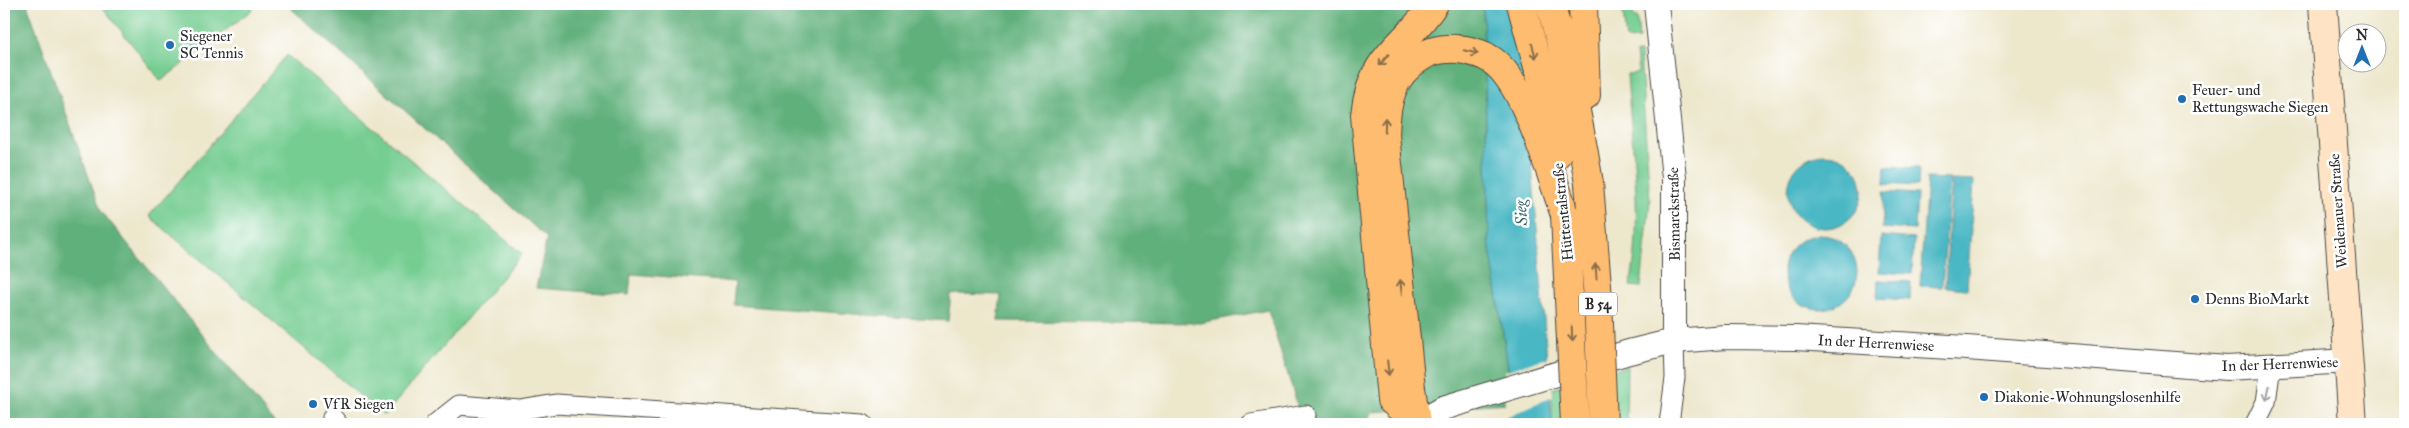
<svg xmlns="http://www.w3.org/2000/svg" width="2409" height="428" font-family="'IM FELL Great Primer',serif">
  <rect width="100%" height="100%" fill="#fff"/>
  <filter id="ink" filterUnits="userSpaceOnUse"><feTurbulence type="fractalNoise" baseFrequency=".02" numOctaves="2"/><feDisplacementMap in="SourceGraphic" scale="10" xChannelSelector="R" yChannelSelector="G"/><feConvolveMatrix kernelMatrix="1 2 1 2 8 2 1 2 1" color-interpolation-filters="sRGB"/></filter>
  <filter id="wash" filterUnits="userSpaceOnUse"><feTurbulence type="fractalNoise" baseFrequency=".0096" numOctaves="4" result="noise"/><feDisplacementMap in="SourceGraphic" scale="20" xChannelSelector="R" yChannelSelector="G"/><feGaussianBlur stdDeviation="1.12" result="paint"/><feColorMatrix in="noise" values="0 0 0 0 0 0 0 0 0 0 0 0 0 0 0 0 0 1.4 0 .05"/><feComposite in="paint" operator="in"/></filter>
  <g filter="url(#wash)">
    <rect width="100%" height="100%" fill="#ede7cc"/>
    <!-- green -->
    <path fill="#76cd92" stroke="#507c5e" d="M100,4h149l4,5 -92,72z
      M1622,4h14v8l-3,1v5h4l2,21 -13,1z
      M1636,53h4l10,148 -9,86 -11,-1c14,-63 1,-147 -3,-212l11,-1z
      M287,55l235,199 -138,162 -235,-200z
      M1627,366l-1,58h-74v-35z"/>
    <!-- forest -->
    <path fill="#60b07c" stroke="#466e54" d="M4,4h23l74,207 174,213h-271z
      M286,4h1197l6,237 19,125v37l-136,9 -4,12h-65l-35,-114 -68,13 -202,-2 3,-26 -50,-1 -3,27 -215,-16 2,-23 -104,-8 -2,21 -93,-7 11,-50z"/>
    <!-- water -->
    <path fill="#49b7c4" stroke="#3a7178" d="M1483,4h43l7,173 19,247h-44v-58l-19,-125z
      M1788 191a37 37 0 1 1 74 0a37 37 0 1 1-74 0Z
      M1885,166l34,2 -1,18 -34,-2z
      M1927,178l23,1 -8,108 -22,-1z
      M1952,180l22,1 -7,108 -22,-2z
      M1884,192l33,2 -2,36 -33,-2z
      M1783 272a37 37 0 1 1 74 0a37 37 0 1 1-74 0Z
      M1881,236l33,3 -2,35 -33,-2z
      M1878,280l33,2 -1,18 -33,-2z"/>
    <!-- pier -->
    <path fill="#ede7cc" d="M1550,357l3,39 -47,21 -1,-46z"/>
  </g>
  <g filter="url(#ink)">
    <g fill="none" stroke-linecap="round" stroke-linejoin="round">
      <defs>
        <path id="minor" d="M332,417l6,7
          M435,424l24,-19 61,5 36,-6 307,20
          M1251,424l55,-9
          M1669,424l6,-46 -1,-37
          M2255,424l11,-22 5,-36"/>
        <path id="tertiary" d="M1656,4l18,174v163
          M1414,424l29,-16 186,-56 45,-11 52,-4 69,1 172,10 260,20 122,-7"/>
        <path id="secondary" d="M2323,4l30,420"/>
        <path id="trunk" d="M1521,4l25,92 11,58
          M1550,4c18,59 29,118 39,179
          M1583,4l3,91
          M1416,422l-5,-34 -26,-253c1,-33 6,-60 36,-78 12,-8 30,-10 44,-7 9,2 18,4 25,9 35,21 61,117 75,156
          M1416,422l-25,-22 -26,-285c7,-62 39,-66 69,-111"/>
      </defs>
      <!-- minor casing -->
      <use href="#minor" stroke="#484743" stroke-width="21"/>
      <!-- tertiary casing -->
      <use href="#tertiary" stroke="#484743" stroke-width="26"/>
      <!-- secondary casing -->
      <use href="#secondary" stroke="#484743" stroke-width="30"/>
      <!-- trunk casing -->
      <use href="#trunk" stroke="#484743" stroke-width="30"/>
      <!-- minor -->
      <use href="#minor" stroke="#fff" stroke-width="19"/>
      <!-- tertiary -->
      <use href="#tertiary" stroke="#fff" stroke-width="24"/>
      <!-- secondary -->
      <use href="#secondary" stroke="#fee4c5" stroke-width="28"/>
      <!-- trunk -->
      <use href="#trunk" stroke="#fdbc6f" stroke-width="28"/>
      <defs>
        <path id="trunk-bridge" d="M1589,183l9,116 5,125
          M1565,215l10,209"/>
      </defs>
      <!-- trunk-bridge casing -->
      <use href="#trunk-bridge" stroke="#484743" stroke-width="30" stroke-linecap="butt"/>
      <!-- trunk-bridge -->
      <use href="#trunk-bridge" stroke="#fdbc6f" stroke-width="28"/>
    </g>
    <!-- one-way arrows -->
    <defs><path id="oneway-shaft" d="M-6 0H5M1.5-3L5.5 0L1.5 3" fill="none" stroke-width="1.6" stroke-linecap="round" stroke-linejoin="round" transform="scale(1.25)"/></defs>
    <g stroke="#8a6c4a">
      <use href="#oneway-shaft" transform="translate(1534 51) rotate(74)"/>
      <use href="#oneway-shaft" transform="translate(1471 52) rotate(14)"/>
      <use href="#oneway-shaft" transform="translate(1384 60) rotate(129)"/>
      <use href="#oneway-shaft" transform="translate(1385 125) rotate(-89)"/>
      <use href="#oneway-shaft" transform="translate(1596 271) rotate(-94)"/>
      <use href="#oneway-shaft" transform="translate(1401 287) rotate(-96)"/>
      <use href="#oneway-shaft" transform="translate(1572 334) rotate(88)"/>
      <use href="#oneway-shaft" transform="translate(1388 368) rotate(84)"/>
    </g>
    <use stroke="#a0a0a0" href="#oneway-shaft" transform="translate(2268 393) rotate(102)"/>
  </g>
  <!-- markers -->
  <g fill="#1f6fb2" stroke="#fff" stroke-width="2">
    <circle cx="170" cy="45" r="5"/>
    <circle cx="2182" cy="99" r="5"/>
    <circle cx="2195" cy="299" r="5"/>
    <circle cx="1984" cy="397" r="5"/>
    <circle cx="313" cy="404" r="5"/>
  </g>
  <g text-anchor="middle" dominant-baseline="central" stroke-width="5" stroke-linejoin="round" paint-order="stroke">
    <!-- shield labels -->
    <rect fill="#fff" stroke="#6b6b6b" stroke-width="1" x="1579" y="292.5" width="38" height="23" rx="4"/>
    <g font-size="14" font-weight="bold" fill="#2b2b2b">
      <text x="1598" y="304">B 54</text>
    </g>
    <!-- poi labels -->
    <g font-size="15" fill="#2b2b2b" stroke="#fff" text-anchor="start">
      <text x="180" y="36">Siegener<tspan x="180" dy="17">SC Tennis</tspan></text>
      <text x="2192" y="90">Feuer- und<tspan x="2192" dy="17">Rettungswache Siegen</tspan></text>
      <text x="2205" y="299">Denns BioMarkt</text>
      <text x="1994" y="397">Diakonie-Wohnungslosenhilfe</text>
      <text x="323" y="404">VfR Siegen</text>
    </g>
    <!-- street labels -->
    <g font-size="15" fill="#2b2b2b" stroke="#fff">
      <text transform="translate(2338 211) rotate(-94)">Weidenauer Straße</text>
      <text transform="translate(1563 212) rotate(-96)">Hüttentalstraße</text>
      <text transform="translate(1674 214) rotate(-91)">Bismarckstraße</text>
      <text transform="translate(1876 343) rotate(3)">In der Herrenwiese</text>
      <text transform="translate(2280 364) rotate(-2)">In der Herrenwiese</text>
    </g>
    <!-- water labels -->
    <g font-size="16" font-style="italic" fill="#376368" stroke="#fff">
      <text transform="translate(1521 213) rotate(-94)">Sieg</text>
    </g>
  </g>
  <!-- margin -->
  <rect width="2409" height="428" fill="none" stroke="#fff" stroke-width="20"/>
  <!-- north arrow -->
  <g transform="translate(2362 48)"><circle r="24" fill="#ffffff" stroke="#aaaaaa"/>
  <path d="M0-4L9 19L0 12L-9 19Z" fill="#1f6fb2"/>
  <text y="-8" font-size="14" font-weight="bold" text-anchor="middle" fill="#2b2b2b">N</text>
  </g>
</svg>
